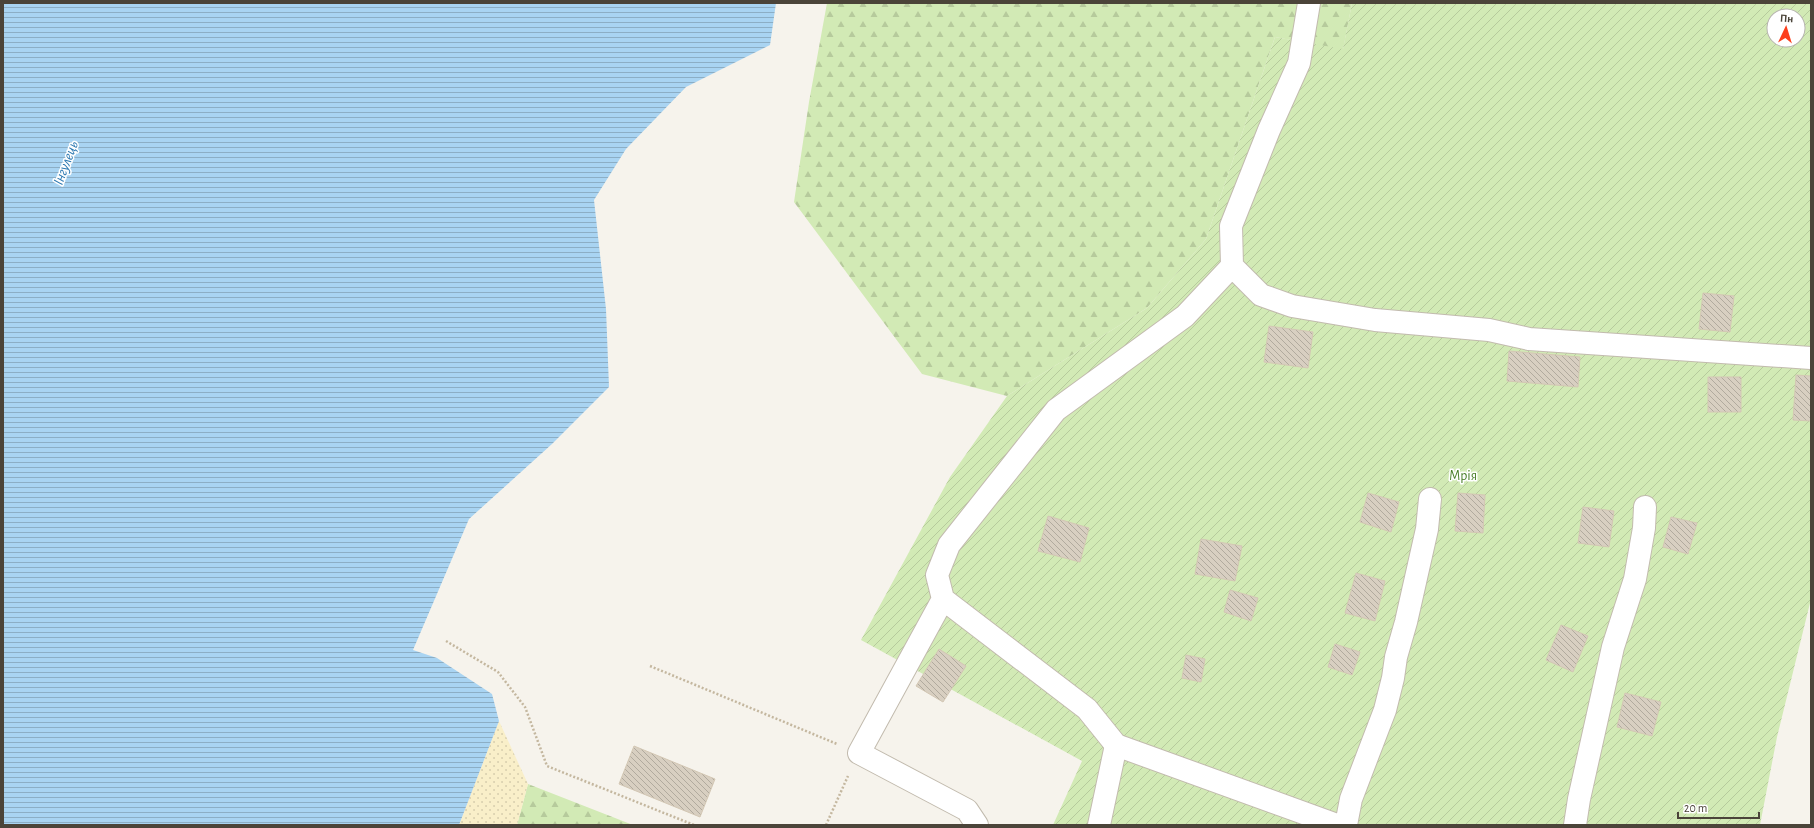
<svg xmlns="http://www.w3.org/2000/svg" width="1814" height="828" font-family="'Alegreya Sans',sans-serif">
  <defs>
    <pattern id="forest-firs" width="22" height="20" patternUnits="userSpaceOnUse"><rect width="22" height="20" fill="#d2eab5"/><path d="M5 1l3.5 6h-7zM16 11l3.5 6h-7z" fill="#b6ca9c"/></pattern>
    <pattern id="sand-dots" width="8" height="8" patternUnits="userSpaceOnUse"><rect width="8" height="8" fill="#f9efc9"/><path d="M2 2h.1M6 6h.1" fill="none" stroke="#d7cead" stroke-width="1.8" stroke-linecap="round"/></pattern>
    <pattern id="garden-furrows" width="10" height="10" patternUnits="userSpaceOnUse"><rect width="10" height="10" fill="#d2eab5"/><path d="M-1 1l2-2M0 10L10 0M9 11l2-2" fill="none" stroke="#b6ca9c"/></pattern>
    <pattern id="water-rules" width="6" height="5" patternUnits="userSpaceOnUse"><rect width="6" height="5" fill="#a9d4f2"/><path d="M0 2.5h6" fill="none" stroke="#8caec5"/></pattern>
    <pattern id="building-back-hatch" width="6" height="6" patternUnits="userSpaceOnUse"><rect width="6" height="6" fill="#d8cfc1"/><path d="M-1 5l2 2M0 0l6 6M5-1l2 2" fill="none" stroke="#b1aa9e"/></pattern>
  </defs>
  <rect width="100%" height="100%" fill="#f6f3ec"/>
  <!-- forest -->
  <path fill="url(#forest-firs)" d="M827,3h525l-9,47 -68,-13 -69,202 -59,69 -140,88 -85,-22 -128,-172 15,-100z
    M528,784l105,41h-116z"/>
  <!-- sand -->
  <path fill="url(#sand-dots)" d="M499,721l29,63 -11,41h-58z"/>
  <!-- garden -->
  <path fill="url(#garden-furrows)" fill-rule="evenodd" d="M1352,3h459v596l-34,138 -17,88h-707l29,-64 -221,-121 89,-163 57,-81 140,-88 59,-69 69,-202 68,12zM1774,16h24v24h-24z"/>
  <!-- water -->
  <path fill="url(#water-rules)" d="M3,3h773l-6,42 -84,42 -60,62 -32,51 12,109 3,78 -57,57 -83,75 -56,131 24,8 55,36 7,27 -40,104h-456z"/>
  <!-- building -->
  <path fill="url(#building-back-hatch)" stroke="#d3c7b4" d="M1703,293l31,3 -4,36 -31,-3z
    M1269,326l44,6 -5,36 -44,-6z
    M1509,351l71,6 -2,30 -71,-6z
    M1796,375l15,1v45l-18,-1z
    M1708,377h33v35h-33z
    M1368,493l31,9 -8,30 -31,-10z
    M1458,493l27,2 -2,38 -28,-2z
    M1583,507l31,4 -5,36 -31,-4z
    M1048,516l41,12 -9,34 -42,-11z
    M1671,517l26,6 -9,31 -25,-7z
    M1201,539l41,7 -7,35 -40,-7z
    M1356,573l29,8 -10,40 -30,-8z
    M1230,590l28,8 -7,23 -27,-9z
    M1561,625l27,11 -15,36 -27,-12z
    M1335,644l25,8 -8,23 -24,-8z
    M939,649l27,17 -23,36 -27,-16z
    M1186,655l19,4 -4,23 -19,-4z
    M1625,693l36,9 -9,34 -35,-9z
    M634,746l81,33 -15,38 -81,-33z"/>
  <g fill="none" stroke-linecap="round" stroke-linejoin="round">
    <defs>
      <path id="minor" d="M1309,3l-10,60 -30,67 -38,96 1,40 -47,50 -129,94 -107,135 -12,30 6,24 144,110 29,36 221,80
        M1232,266l29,29 31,11 83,14 114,10 40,9 282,19
        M943,599l-84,154 108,57 10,15
        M1099,825l17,-80
        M1346,825l5,-26 34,-89 8,-32 3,-21 10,-35 21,-93 3,-30
        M1575,825l4,-26 34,-152 22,-68 9,-51 1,-21"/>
    </defs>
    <!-- minor casing -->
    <use href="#minor" stroke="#c2bbae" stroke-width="24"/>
    <!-- path -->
    <path stroke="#c4b79f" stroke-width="2.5" stroke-dasharray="2 2" stroke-linecap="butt" d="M446,641l52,31 27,35 22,59 147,59
      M650,666l187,78
      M826,825l22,-49"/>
    <!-- minor -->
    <use href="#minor" stroke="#fff" stroke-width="22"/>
  </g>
  <g text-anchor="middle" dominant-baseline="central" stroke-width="3" stroke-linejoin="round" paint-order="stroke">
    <!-- park labels -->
    <g font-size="14" fill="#4a7f2a" stroke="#fff">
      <text x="1463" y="476">Мрія</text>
    </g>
    <!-- water labels -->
    <g font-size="15" font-style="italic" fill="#2e7ab2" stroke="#fff">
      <text transform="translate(66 163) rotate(-69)">Інгулець</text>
    </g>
  </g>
  <!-- border -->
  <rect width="1814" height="828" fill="none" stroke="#4b4439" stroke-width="8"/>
  <!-- north arrow -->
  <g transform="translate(1786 28) rotate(4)"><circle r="19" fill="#ffffff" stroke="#b7b4b0"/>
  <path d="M0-3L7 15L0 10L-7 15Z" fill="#fc3f1d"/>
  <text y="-6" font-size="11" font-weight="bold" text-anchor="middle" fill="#4b4439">Пн</text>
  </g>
  <!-- scale -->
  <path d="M1678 812v6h81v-6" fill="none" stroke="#4b4439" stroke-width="2"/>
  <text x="1684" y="812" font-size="12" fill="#4b4439" stroke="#ffffff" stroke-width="3" paint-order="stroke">20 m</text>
</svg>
